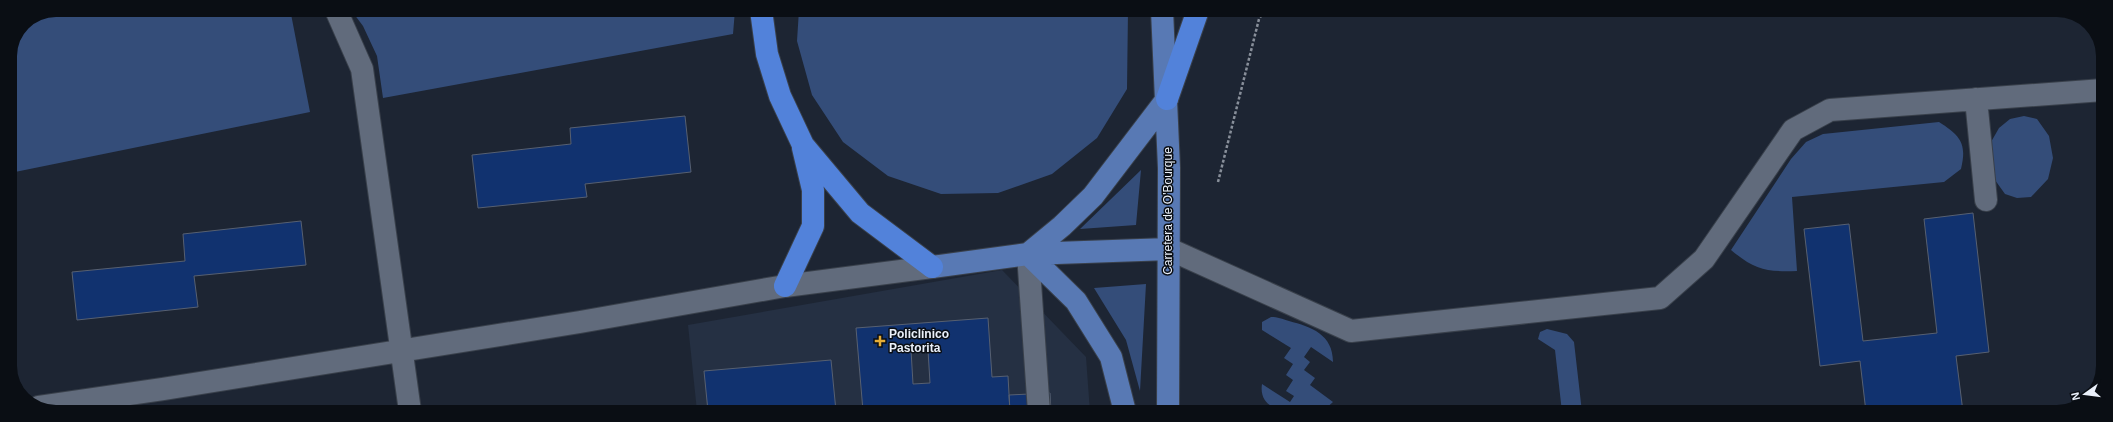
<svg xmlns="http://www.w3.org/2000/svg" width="2113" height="422" font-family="Arial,sans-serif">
  <rect width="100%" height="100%" fill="#1d2533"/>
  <!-- built -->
  <path fill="#253043" d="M1002,270l84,87 4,55 -393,-1 -9,-86z"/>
  <!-- green -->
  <path fill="#344d79" d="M56,10h231l4,4 19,98 -300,61v-117l14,-33z
    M351,10h384l-2,24 -350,64 -6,-42 -14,-30z
    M799,10h329l-1,79 -30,49 -45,36 -54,19 -57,1 -53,-18 -45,-34 -31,-47 -15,-54z
    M2024,116l13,3 12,17 4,22 -5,21 -17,18 -14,1 -12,-4 -10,-14 -4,-38 8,-14 11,-9z
    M1939,122c22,14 28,22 22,47l-17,13 -152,15 5,74c-31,1 -42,-1 -66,-21l60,-91 15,-17 17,-8z
    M1141,170l-5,55 -56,4z
    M1146,284l-6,107 -14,-51 -32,-52z
    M1271,317c7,0 11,2 18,4 22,6 44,13 44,41l-22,-15 -7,10 6,5 -6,8 11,8 -5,7 23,17 -10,9c-20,3 -66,5 -61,-27l28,18 4,-6 -8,-5 7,-11 -7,-5 7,-11 -9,-6 7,-10 -29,-18v-8z
    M1547,329l20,5 7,8 8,70h-20l-7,-62 -17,-11 2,-7z"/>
  <!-- building -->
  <path fill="#11326f" stroke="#576071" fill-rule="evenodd" d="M685,116l6,56 -106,12 2,13 -109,11 -6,-53 99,-11 -1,-16z
    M1973,213l16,139 -33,4 7,56h-97l-6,-51 -40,5 -16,-137 45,-5 14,117 74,-8 -13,-114z
    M301,221l5,44 -112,11 4,31 -121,13 -5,-48 113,-11 -2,-27z
    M988,318l4,59 16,-1 2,36 -147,-1 -7,-83zM911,350h17l2,33 -17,1z
    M831,360l5,51h-128l-4,-40z
    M1050,393l1,19h-41l-1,-17z"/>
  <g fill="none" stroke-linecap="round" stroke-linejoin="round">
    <defs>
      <path id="minor" d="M336,10l26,59 48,342
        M1976,99l10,101
        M1169,249l182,82 309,-33 44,-39 89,-129 37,-20 273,-20
        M1028,254l11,158
        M39,407l124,-18 417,-67 205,-36 147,-19"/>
      <path id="major" d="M1162,10l7,158 -1,244
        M1028,254l34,-28 31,-30 74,-97
        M1028,254l48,47 35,56 14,55
        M932,267l96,-13 141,-5"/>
      <path id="highway" d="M761,10l6,44 13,42 23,49 57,68 72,54
        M1167,99l31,-89
        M785,286l28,-60v-36l-10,-42"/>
    </defs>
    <!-- minor casing -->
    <use href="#minor" stroke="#39404b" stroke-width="24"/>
    <!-- major casing -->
    <use href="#major" stroke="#39404b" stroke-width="24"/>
    <!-- highway casing -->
    <use href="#highway" stroke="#39404b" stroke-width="24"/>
    <!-- path -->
    <path stroke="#888f9a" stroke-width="2.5" stroke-dasharray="3 2" stroke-linecap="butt" d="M1218,182l41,-163 5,-8"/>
    <!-- minor -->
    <use href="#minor" stroke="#616b7c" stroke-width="22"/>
    <!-- major -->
    <use href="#major" stroke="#5879b4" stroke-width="22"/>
    <!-- highway -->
    <use href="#highway" stroke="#5282da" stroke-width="22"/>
  </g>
  <!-- markers -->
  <path fill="#e6ad36" stroke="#0a0e14" stroke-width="1.5" d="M878 335h4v4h4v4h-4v4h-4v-4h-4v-4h4z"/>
  <g text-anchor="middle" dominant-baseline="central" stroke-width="3" stroke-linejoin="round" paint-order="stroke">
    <!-- street labels -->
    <g font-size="12" fill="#eaf0fa" stroke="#0a0e14">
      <text transform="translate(1168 211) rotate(-90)">Carretera de O'Bourque</text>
    </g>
    <!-- poi labels -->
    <g font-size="12" font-weight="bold" fill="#eaf0fa" stroke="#0a0e14" text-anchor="start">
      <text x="889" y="334">Policlínico<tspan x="889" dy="14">Pastorita</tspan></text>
    </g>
  </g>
  <!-- crop -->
  <path d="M0 0H2113V422H0ZM56 17H2057A39 39 0 0 1 2096 56V366A39 39 0 0 1 2057 405H56A39 39 0 0 1 17 366V56A39 39 0 0 1 56 17Z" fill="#0a0e14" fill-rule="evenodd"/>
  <!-- north arrow -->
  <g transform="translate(2085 394) rotate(256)" stroke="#0a0e14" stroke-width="3" paint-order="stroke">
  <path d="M0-3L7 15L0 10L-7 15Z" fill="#eaf0fa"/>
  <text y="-6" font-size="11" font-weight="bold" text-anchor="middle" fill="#eaf0fa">N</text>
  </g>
</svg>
